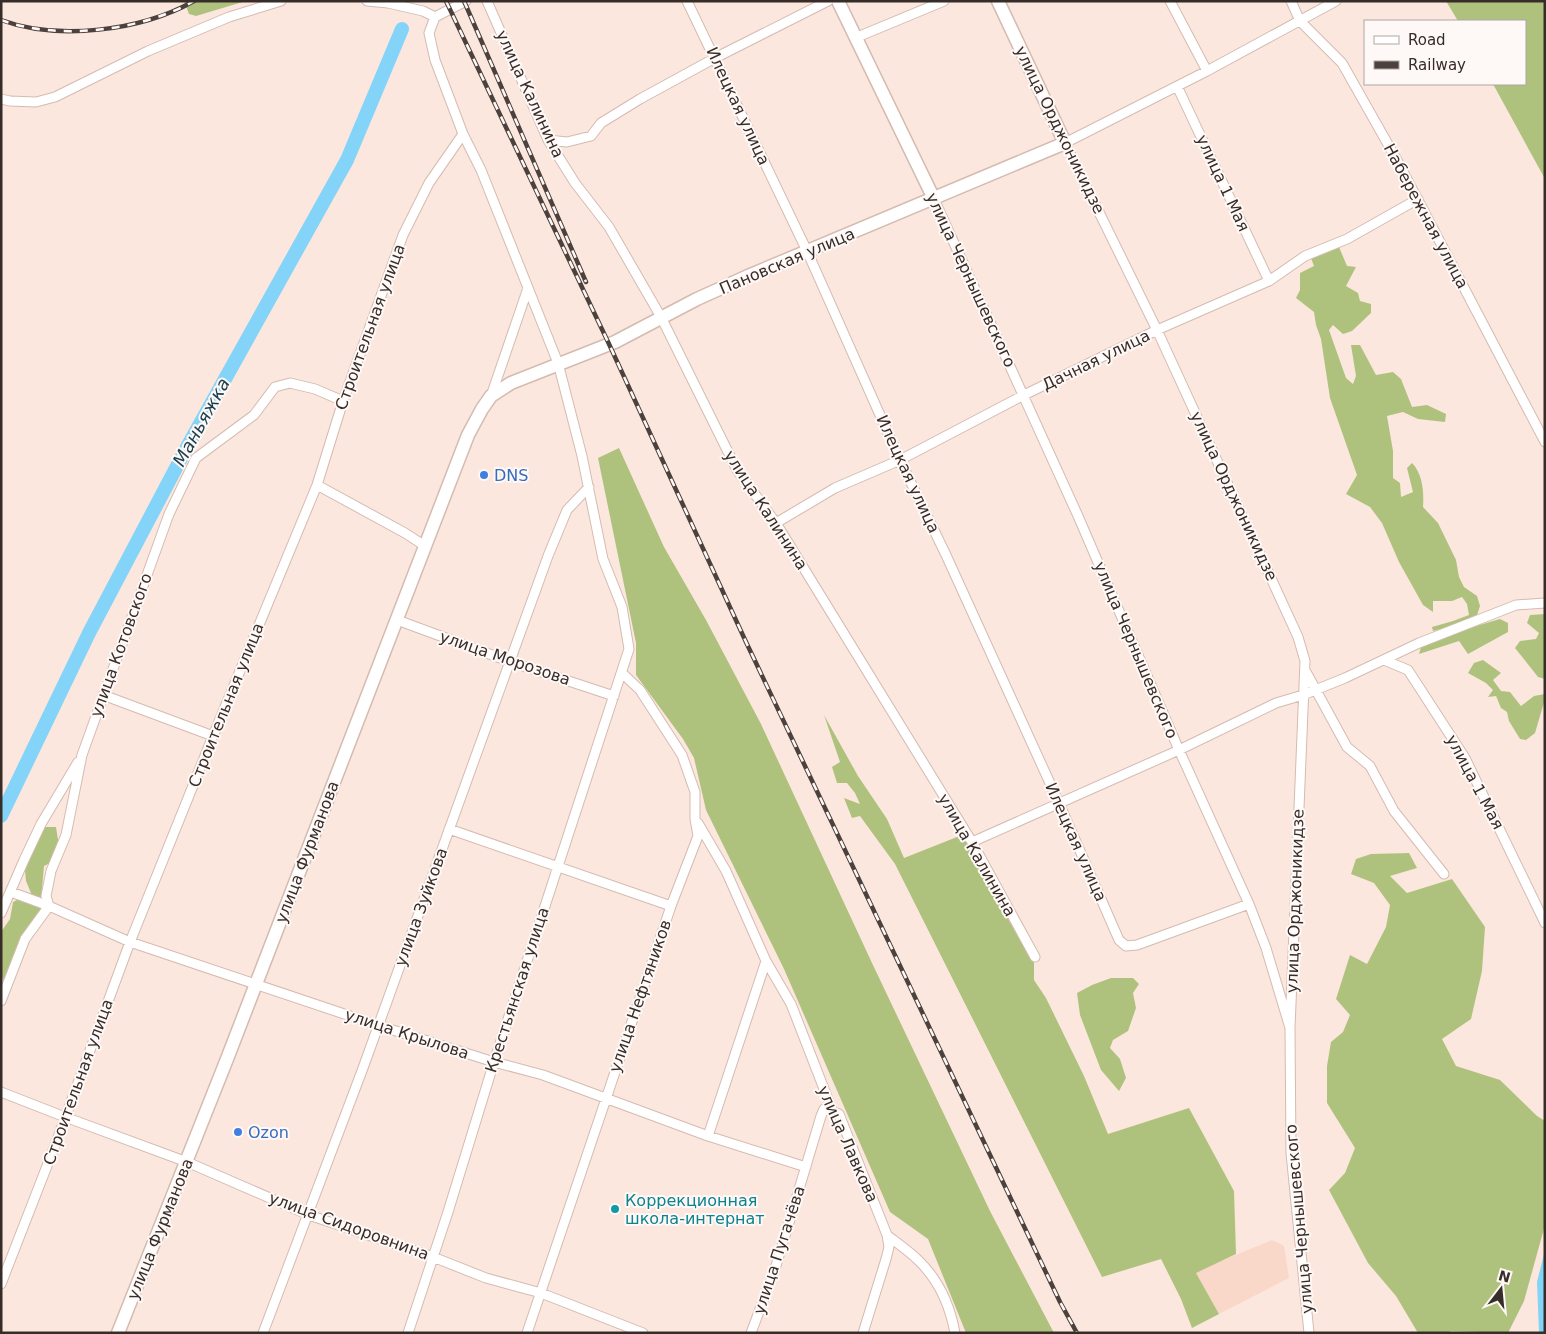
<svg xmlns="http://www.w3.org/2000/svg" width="1546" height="1334" font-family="'DejaVu Sans',sans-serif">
  <rect width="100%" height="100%" fill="#fce7de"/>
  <!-- built -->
  <path fill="#f9d8c9" d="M1272,1240l12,6 5,32 -70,36 -24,-42z"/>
  <!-- forest -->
  <path fill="#afc27d" d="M184,1h62l-50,15 -7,-2z
    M1446,1h99v178l-52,-95h32v-63h-67z
    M1339,247l8,19 9,1 -10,19 12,7 2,8 11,3v9l-19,18 -9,3 -10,-9 -4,5 17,48 7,6 3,-8 -5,-31h9l16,30 17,-3 8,7 11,28 15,-2 19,9 -1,8 -27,-3 -15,-7 -16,4 6,35v27l7,5 1,14 12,-5 -6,-24 5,-5c11,11 12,30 11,44l15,16 18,37 3,17 5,10 13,9 3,10 -3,9 -13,8 -31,8 -1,-4 21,-6 16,-6 -2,-11 -5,-7 -10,4h-19v11l-10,-7 -24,-43 -17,-39 -12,-16 -24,-13 11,-19 -27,-77 -9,-59 -5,-14 -2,-13 -18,-14 4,-8v-17l14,-7 -3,-8z
    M619,448l45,99 42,73 55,104 111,239 118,248 64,122h-88l-38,-94 -38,-27 -106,-243 -78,-159 -12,-52 -11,-19 -47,-64v-32l-38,-185z
    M1545,614v65l-7,-2 -23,-29 5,-7 16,-2 3,-6 -12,-10 3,-8z
    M1500,619l8,4v9l-40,22 -9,-13 -40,13 2,-7 38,-16z
    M1483,660l18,13 -8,7 8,11 9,1 11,14 13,-10 11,-2v5l-10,34 -9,7 -6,-1 -11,-18 -2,-9 -6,-4 -5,-12 -8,1 5,-7 -7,-7 -18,-10 6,-10z
    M824,715l34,61 29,43 17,39 58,-23 72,128v17l12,18 38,78 24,58 81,-26 45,83 2,63 -40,19 23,41 -27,14 -11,-29 -20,-40 -59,18 -207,-413 -35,-48 -8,2 -8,-20 16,6 -5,-11 -8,-10h-10l-5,-16 8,-5z
    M45,827h11l3,19 -7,16 -8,4 -4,45 -11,14 -26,56 -2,-10v-39l9,-13 3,-17 18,-9 -5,-12 -1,-11 11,-29z
    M1409,853l8,15 -27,8 17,17 45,-14 33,48 -3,44 -11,48 -29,20 14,27 44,14 37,36 8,5v104l-21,76 -16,32 -57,-2 -4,2h-29l-22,-37 -28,-33 -39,-73 16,-17 10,-25 -28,-45v-37l4,-24 12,-10 7,-17 -14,-16 14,-44 17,9 19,-37 4,-22 -16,-22 -23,-9 5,-15 15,-5z
    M1111,978h22l6,6 -6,9 3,15 -8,23 -15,9 -3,8 10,11 6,19 -7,13 -18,-21 -21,-55 -3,-22 15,-8z"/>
  <!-- water -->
  <path fill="#83d4f8" d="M1545,1250v83h-6l-2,-51z"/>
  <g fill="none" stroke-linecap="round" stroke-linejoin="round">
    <!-- river -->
    <path stroke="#83d4f8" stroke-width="14" d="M1,816l88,-183 97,-184 161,-289 55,-131"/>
    <defs>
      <path id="street" d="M367,1l21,2 35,8 12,6
        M487,1l61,139 27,43 34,44 52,90 76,153 39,53 196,319 63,115
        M687,1l120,250 93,209 46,95 113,248 60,137 7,6 11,-1 112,-41
        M1170,1l37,70
        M1291,1l9,20 42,42 56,99 147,280
        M855,38l89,-37
        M1177,86l92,195
        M1,99l9,2 26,1 19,-5 93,-46 81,-34 52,-16
        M548,140l19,2 24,-6 10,-13 39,-24 75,-41 113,-57
        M934,199l144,317 101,234 70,154 17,44 24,80 1,125 18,180
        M491,396l37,-108
        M317,485l88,48 20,13
        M776,523l59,-35 65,-28 124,-65 133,-65 112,-49 36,-25 42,-17 71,-40
        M397,620l114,42 103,34
        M1384,660l24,10 57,88 80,165
        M1306,672l41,75 23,19 24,45 50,63
        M103,695l110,41
        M698,823l28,48 40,90 25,43 42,108 6,2 48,121 2,12 -3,12 -23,74
        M449,829l222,77
        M972,842l207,-92 97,-47 27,-8 42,-17 74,-35 97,-38 29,-2
        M11,892l38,14 81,36 247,83 117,37 49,13 165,61 98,31
        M1,913l23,-53 17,-36 37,-62
        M1,1001l24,-62 24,-33 -3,-10 5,-25 15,-36 16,-80 87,-241 27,-56 58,-43 21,-28 15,-4 25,6 28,12
        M1290,1028l15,-367 -7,-24 -141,-307 -92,-187 142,-72 129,-70
        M1,1092l64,25 122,45 122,53 124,42 53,21 55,15 102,40
        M708,1136l58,-175
        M887,1235c10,8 22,16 31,25 20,19 32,46 37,73
        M1,1284l53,-136 76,-206 83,-206 104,-251 26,-84 60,-166 26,-52 34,-49
        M263,1333l100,-265 185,-512 19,-46 22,-23
        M408,1333l40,-121 46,-150 135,-413 -7,-42 -19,-48 -21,-103 -24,-93 -77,-193 -18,-36 -28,-74 -6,-27 6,-16 31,-16
        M527,1333l144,-427 27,-70 -3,-17v-27l-13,-37 -42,-65 -18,-17
        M751,1333l24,-64 46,-153 3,-7 9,3"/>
      <path id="secondary" d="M838,1l96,198
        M118,1333l109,-274 241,-624 14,-26 9,-13 20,-13 104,-41 82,-43 51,-23 317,-133 -67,-142"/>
    </defs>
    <!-- street casing -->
    <use href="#street" stroke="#d4bbb0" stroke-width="11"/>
    <!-- secondary casing -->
    <use href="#secondary" stroke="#d4bbb0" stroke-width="15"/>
    <!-- street -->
    <use href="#street" stroke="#fff" stroke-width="9"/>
    <!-- secondary -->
    <use href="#secondary" stroke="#fff" stroke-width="12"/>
    <defs>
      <path id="rail" d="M446,1l163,343 137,298 314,660 17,31
        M464,1l122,281
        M1,20c57,21 140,11 193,-19"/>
    </defs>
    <!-- rail casing -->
    <use href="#rail" stroke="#4c413c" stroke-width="4.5"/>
    <!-- rail -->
    <use href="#rail" stroke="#fef8f6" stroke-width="2.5" stroke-dasharray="8" stroke-linecap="butt"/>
  </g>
  <!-- markers -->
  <g fill="#3f7fe0" stroke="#fef8f6" stroke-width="2">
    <circle cx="484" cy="475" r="5"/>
    <circle cx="238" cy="1132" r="5"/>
  </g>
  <circle fill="#0f9aa8" stroke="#fef8f6" stroke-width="2" cx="615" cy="1209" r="5"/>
  <g text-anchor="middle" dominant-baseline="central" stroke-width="4" stroke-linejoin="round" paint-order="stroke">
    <!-- street labels -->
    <g font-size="16" fill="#362c28" stroke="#fef8f6">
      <text transform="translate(530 94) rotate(65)">улица Калинина</text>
      <text transform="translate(738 106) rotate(65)">Илецкая улица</text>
      <text transform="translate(1060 130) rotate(64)">улица Орджоникидзе</text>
      <text transform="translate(1223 183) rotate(65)">улица 1 Мая</text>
      <text transform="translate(1426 216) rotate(62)">Набережная улица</text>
      <text transform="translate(787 261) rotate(-23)">Пановская улица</text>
      <text transform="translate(971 280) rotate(65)">улица Чернышевского</text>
      <text transform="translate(370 327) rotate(-70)">Строительная улица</text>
      <text transform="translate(1096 360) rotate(-26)">Дачная улица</text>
      <text transform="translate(908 474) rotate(65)">Илецкая улица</text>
      <text transform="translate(1234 496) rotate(65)">улица Орджоникидзе</text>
      <text transform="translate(766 510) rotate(57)">улица Калинина</text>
      <text transform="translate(121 645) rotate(-70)">улица Котовского</text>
      <text transform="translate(1136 650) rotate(67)">улица Чернышевского</text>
      <text transform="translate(505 658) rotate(19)">улица Морозова</text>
      <text transform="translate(226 705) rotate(-68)">Строительная улица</text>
      <text transform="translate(1475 782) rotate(62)">улица 1 Мая</text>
      <text transform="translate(1076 842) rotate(66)">Илецкая улица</text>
      <text transform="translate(307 852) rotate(-69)">улица Фурманова</text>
      <text transform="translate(977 855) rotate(60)">улица Калинина</text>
      <text transform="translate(1295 901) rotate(-88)">улица Орджоникидзе</text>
      <text transform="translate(421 907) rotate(-70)">улица Зуйкова</text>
      <text transform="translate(517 990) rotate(-72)">Крестьянская улица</text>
      <text transform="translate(640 996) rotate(-71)">улица Нефтяников</text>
      <text transform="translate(407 1034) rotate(18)">улица Крылова</text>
      <text transform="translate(78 1082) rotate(-70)">Строительная улица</text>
      <text transform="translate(848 1144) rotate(66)">улица Лавкова</text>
      <text transform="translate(1299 1219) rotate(-95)">улица Чернышевского</text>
      <text transform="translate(349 1226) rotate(20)">улица Сидоровнина</text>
      <text transform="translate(160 1229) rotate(-68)">улица Фурманова</text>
      <text transform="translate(779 1250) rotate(-72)">улица Пугачёва</text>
    </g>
    <!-- shop labels -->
    <g font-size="16" fill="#366cbe" stroke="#fef8f6" text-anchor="start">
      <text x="494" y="475">DNS</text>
      <text x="248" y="1132">Ozon</text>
    </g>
    <!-- culture labels -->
    <g font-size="16" fill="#0d838f" stroke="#fef8f6" text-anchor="start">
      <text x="625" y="1200">Коррекционная<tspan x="625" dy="18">школа-интернат</tspan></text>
    </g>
    <!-- water labels -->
    <g font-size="18" font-style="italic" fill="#1a3f4f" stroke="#fef8f6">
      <text transform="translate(201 422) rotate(-61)">Маньяжка</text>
    </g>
  </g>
  <!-- border -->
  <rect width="1546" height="1334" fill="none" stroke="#362c28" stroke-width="5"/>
  <!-- legend -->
  <rect x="1364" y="20" width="162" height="65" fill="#fef8f6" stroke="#aea6a4"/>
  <rect x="1374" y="36" width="25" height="8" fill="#ffffff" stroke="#aea6a4"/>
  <text x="1408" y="45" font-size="15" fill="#362c28">Road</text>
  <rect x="1374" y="61" width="25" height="8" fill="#4c413c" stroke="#aea6a4"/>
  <text x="1408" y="70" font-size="15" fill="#362c28">Railway</text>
  <!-- north arrow -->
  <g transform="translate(1501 1289) rotate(16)" stroke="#fef8f6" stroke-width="4" paint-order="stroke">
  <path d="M0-4L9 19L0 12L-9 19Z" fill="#362c28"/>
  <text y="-8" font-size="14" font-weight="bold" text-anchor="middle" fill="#362c28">N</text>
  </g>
</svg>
